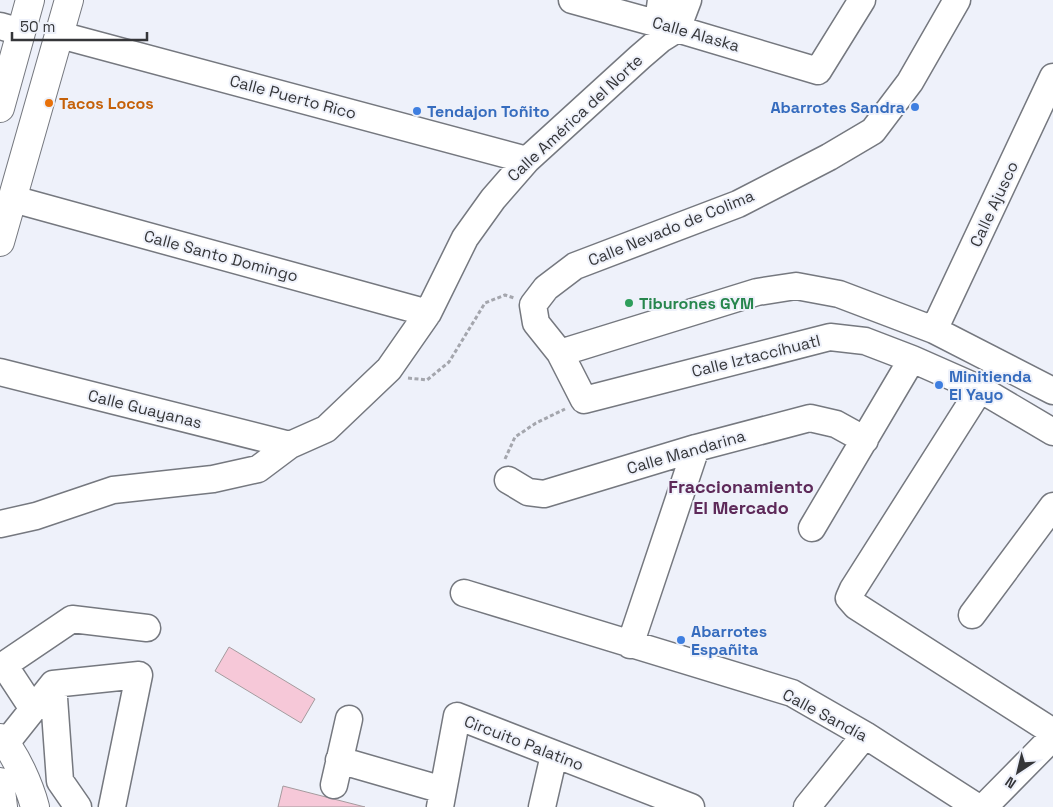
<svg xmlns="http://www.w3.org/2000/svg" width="1053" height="807" font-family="'Space Grotesk',sans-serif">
  <rect width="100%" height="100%" fill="#eef1fa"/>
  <!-- building -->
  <path fill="#f6c8d8" stroke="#a49b9e" d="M229,647l86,52 -14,24 -86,-52z
    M283,786l82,21h-87z"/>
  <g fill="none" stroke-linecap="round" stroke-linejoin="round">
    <defs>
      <path id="minor" d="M572,0l105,29 141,42 44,-71
        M957,0l-47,82 -37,49 -44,26 -91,47 -163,62 -29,22 -13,17 3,18 24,30 24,47 246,-63 35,4 47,18 68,30 73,43
        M0,26l21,6
        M60,35l467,125
        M661,39l-3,-16 3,-23
        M13,199l415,114
        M934,330l119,-253
        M560,353l197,-61 39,-6 43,8 95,36 119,61
        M0,372l290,73
        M980,389l-127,200 -4,9 7,8 197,126
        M508,480l20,12 16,2 152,-46 114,-30 26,6 29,16
        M0,524l36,-8 77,-26 100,-11 45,-10 32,-24 36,-16 63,-60 39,-56 37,-75 28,-39 34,-39 113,-103 21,-18 16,-10 11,-29
        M812,528l100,-169
        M464,593l328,100 73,42 112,72
        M972,615l81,-109
        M630,645l66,-197
        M53,684l7,97 18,26
        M33,709l-29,-44 68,-46 75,9
        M6,743l47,-59 86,-9 -27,132
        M339,760l104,30
        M334,785l15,-66
        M440,807l17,-91 234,91
        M542,807l12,-52
        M807,807l58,-72
        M984,807l69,-70"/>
      <path id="major" d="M0,108l30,-108
        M0,242l69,-242
        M0,738c15,13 30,50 35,69
        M0,782l3,25"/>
    </defs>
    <!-- minor casing -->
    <use href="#minor" stroke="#75787f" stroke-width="29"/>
    <!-- major casing -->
    <use href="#major" stroke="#75787f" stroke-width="30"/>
    <!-- path -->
    <path stroke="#a4a6ad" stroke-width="3" stroke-dasharray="4 2.5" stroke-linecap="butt" d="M408,378l19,2 22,-18 36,-59 20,-8 9,3
      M505,459l10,-22 21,-14 29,-14"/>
    <!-- minor -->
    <use href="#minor" stroke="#fff" stroke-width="26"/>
    <!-- major -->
    <use href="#major" stroke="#fff" stroke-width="28"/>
  </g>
  <!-- markers -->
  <circle fill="#e8710a" stroke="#eef1fa" stroke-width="2" cx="49" cy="103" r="5"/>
  <g fill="#3f7fe0" stroke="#eef1fa" stroke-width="2">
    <circle cx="915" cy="107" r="5"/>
    <circle cx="417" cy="111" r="5"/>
    <circle cx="939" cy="385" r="5"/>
    <circle cx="681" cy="640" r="5"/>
  </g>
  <circle fill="#2e9e5b" stroke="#eef1fa" stroke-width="2" cx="629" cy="303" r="5"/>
  <g text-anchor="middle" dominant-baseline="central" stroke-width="4" stroke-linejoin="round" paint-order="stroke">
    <!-- street labels -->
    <g font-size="16" fill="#353639" stroke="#eef1fa">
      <text transform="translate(696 34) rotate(16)">Calle Alaska</text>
      <text transform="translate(293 97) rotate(15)">Calle Puerto Rico</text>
      <text transform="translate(575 118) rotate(-43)">Calle América del Norte</text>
      <text transform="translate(994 204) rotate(-65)">Calle Ajusco</text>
      <text transform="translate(671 228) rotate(-22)">Calle Nevado de Colima</text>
      <text transform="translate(221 256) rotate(15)">Calle Santo Domingo</text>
      <text transform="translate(756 356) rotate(-14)">Calle Iztaccíhuatl</text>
      <text transform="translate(145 409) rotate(14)">Calle Guayanas</text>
      <text transform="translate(686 452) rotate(-16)">Calle Mandarina</text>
      <text transform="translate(825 715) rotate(28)">Calle Sandía</text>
      <text transform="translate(524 743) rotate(21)">Circuito Palatino</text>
    </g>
    <!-- food labels -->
    <g font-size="16" font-weight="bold" fill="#c56008" stroke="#eef1fa" text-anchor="start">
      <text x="59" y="103">Tacos Locos</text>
    </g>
    <!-- shop labels -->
    <g font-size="16" font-weight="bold" fill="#366cbe" stroke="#eef1fa" text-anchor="start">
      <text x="905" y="107" text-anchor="end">Abarrotes Sandra</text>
      <text x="427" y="111">Tendajon Toñito</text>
      <text x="949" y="376">Minitienda<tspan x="949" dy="18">El Yayo</tspan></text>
      <text x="691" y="631">Abarrotes<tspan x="691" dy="18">Españita</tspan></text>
    </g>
    <!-- leisure labels -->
    <g font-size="16" font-weight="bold" fill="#27864d" stroke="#eef1fa" text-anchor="start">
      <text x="639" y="303">Tiburones GYM</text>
    </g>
    <!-- neighbourhood labels -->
    <g font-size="18" font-weight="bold" fill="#5d2959" stroke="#eef1fa">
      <text x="741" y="486">Fraccionamiento<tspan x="741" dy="21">El Mercado</tspan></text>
    </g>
  </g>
  <!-- north arrow -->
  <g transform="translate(1018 772) rotate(215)" stroke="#eef1fa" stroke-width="4" paint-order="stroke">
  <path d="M0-4L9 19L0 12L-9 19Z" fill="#353639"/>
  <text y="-8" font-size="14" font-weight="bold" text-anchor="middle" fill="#353639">N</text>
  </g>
  <!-- scale -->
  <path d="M12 32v8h135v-8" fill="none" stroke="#353639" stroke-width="2.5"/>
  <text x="20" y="32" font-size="15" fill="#353639" stroke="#eef1fa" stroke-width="4" paint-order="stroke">50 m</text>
</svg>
